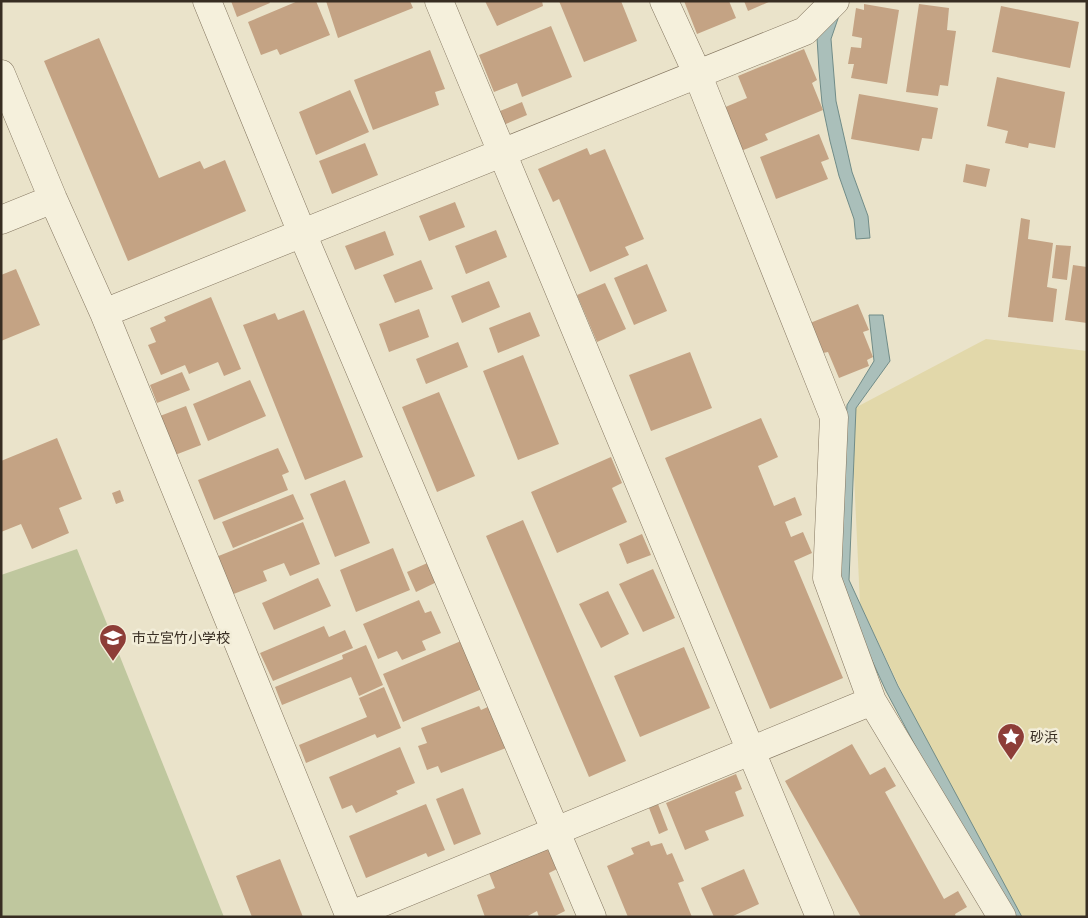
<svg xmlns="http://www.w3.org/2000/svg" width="1088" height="918" font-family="Lora,'Noto Sans JP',serif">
  <rect width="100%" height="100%" fill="#eae3ca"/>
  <!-- green -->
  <path fill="#bfc79e" d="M77,549l147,368h-223v-342z"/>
  <!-- sand -->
  <path fill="#e2d8aa" d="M986,339l101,12v566h-78l-149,-313 -9,-194z"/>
  <!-- water -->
  <path fill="#aabfba" stroke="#718c88" d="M844,1l-13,38 5,62 16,71 16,44 2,22 -14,1 -2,-20 -15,-43 -9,-35 -8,-38 -3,-33 -2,-32z
    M869,315h14l7,46 -34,47 -7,172 49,106 124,231h-15l-121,-226 -50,-109 11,-177 27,-44z"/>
  <!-- building -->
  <path fill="#c4a384" d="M231,1h38l1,2 -33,14z
    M298,1h18l14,34 -50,20 -3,-6 -16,6 -13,-33z
    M326,1h84l3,7 -75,30z
    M485,1h57l1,5 -46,20z
    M559,1h62l16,40 -53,21z
    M684,1h45l7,17 -39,16z
    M744,1h27l-23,10z
    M864,4l35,6 -12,74 -36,-6 3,-14h-6l3,-17 10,1 1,-10 -10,-2 4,-28 8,2z
    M919,4l30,4 -2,22 9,1 -8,55 -8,-1 -2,11 -32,-4z
    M1001,6l78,16 -9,46 -78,-16z
    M551,26l21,51 -50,20 -5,-14 -23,9 -15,-37z
    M99,38l60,140 41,-17 4,8 21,-9 21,51 -118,50 -84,-200z
    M804,49l13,31 -5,3 11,27 -58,24 3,6 -27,11 -18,-43 24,-10 -9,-22z
    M430,50l15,39 -10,3 4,13 -66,25 -19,-50z
    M997,77l68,15 -10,56 -26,-5 -1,5 -23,-5 3,-12 -21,-5z
    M350,90l19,42 -53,23 -17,-43z
    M859,94l79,14 -6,31 -10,-1 -3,13 -68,-12z
    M522,102l5,13 -26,11 -6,-13z
    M819,134l10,25 -8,3 7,17 -52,20 -16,-42z
    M365,143l13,32 -46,19 -13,-33z
    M587,148l3,7 15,-6 39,90 -19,8 4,8 -39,17 -31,-73 -6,3 -15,-33z
    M966,164l24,5 -4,18 -23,-5z
    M455,202l10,25 -36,14 -10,-25z
    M1021,218l9,2 -2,19 25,4 -6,44 10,2 -4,33 -45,-5z
    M496,230l11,27 -41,17 -11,-28z
    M385,231l9,24 -39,15 -10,-24z
    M1056,245l15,1 -4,34 -15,-2z
    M421,260l12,29 -38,14 -12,-28z
    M647,264l20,47 -33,14 -20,-47z
    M1073,265l14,2v56l-22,-3z
    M16,269l24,56 -39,16v-66z
    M489,281l11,26 -38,16 -11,-27z
    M605,283l21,46 -29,13 -20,-47z
    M211,297l30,72 -17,7 -6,-14 -29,12 -4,-9 -24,10 -13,-30 8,-3 -6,-14 16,-7 -2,-4z
    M858,304l11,26 -6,2 10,25 -6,3 2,6 -30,12 -11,-26 -5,1 -13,-30z
    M419,309l10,28 -40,15 -10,-28z
    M304,310l59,147 -58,23 -62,-155 32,-12 3,7z
    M530,312l10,24 -42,17 -9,-25z
    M458,342l10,25 -42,17 -10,-25z
    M690,352l22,56 -61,23 -22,-56z
    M523,355l36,89 -41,16 -35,-89z
    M182,372l8,18 -33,13 -7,-18z
    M250,380l16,36 -58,25 -15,-37z
    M439,392l36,84 -38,16 -35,-85z
    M186,406l15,39 -26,10 -15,-39z
    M761,418l17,39 -20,9 16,40 21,-9 7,18 -17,7 6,15 12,-5 9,21 -18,8 49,117 -73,31 -105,-251z
    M57,438l25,61 -23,9 10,25 -37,16 -11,-25 -20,8v-71z
    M278,448l11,24 -7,3 6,15 -74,30 -16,-40z
    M611,457l11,26 -10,5 15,34 -70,31 -26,-61z
    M345,480l25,63 -35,14 -25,-63z
    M120,490l4,11 -8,3 -4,-11z
    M293,494l11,25 -71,29 -11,-26z
    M523,520l103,241 -37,16 -103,-241z
    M303,522l17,42 -30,12 -6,-13 -21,8 4,10 -36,14 -15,-38z
    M642,534l9,21 -24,9 -8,-20z
    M393,548l17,42 -54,22 -16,-42z
    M432,561l9,19 -25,12 -9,-20z
    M653,569l22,49 -32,14 -24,-48z
    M318,578l13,28 -57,24 -12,-27z
    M608,591l21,43 -28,14 -22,-44z
    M419,600l6,13 6,-2 10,22 -19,8 4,9 -24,10 -5,-9 -19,8 -15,-35z
    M324,626l5,11 16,-7 8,18 -80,33 -13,-28z
    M461,641l21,48 -79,33 -20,-48z
    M366,645l17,40 -24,11 -8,-19 -69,28 -7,-18 68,-28 -1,-4z
    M684,647l26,61 -70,29 -26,-61z
    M384,687l17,41 -24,10 -2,-4 -69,29 -7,-18 68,-28 -8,-19z
    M479,706l2,4 9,-4 16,42 -65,25 -3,-7 -11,4 -9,-24 9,-3 -6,-15z
    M852,744l18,31 15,-8 11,19 -11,6 59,107 14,-8 9,16 -12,7 1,3h-95l-76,-136z
    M400,747l15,36 -19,8 2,3 -42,19 -4,-8 -10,4 -13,-32z
    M736,774l6,15 -7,3 9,24 -39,15 4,9 -24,10 -19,-47z
    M463,788l18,46 -27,11 -18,-46z
    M426,804l19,46 -17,7 -2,-4 -60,25 -17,-42z
    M658,804l10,26 -9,4 -10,-26z
    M649,841l2,5 11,-3 5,12 5,-2 12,28 -6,2 14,34h-64l-21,-51 27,-12 -3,-6z
    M548,848l9,21 -8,4 16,38 -12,6h-14l-2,-6 -11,6h-41l-8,-22 18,-7 -6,-15z
    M280,859l23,58h-51l-16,-41z
    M744,869l15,35 -28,13h-17l-13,-29z"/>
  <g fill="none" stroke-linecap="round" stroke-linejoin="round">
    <defs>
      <path id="street" d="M207,1l95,232 290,684
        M439,1l381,916
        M664,1l33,72 137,344 -7,161 45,123 130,216
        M1,74l52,125 51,114 246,604
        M1,220l52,-21
        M104,313l701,-282 30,-30
        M349,916l523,-215"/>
    </defs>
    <!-- street casing -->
    <use href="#street" stroke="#847660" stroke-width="29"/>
    <!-- street -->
    <use href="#street" stroke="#f5f0dc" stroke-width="28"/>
  </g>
  <!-- icons -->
  <defs>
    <symbol id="school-pin" viewBox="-11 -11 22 30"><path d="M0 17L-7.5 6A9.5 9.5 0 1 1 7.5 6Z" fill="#8d3d37" stroke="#f2edd8"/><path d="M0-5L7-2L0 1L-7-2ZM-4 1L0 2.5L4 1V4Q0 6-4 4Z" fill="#fff"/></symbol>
    <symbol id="sight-pin" viewBox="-11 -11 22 30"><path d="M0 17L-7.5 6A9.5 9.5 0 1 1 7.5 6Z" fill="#8d3d37" stroke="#f2edd8"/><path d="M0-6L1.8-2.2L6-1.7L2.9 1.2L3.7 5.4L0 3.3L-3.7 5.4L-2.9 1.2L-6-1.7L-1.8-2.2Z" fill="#fff"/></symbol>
  </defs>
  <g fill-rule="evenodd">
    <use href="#school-pin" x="97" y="622" width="32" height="43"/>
    <use href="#sight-pin" x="995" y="721" width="32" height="43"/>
  </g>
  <g text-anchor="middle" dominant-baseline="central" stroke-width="5" stroke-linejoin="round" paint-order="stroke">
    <!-- poi labels -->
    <g font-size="14" fill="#372d22" stroke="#f2edd8" text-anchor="start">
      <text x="132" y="638">市立宮竹小学校</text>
      <text x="1030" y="737">砂浜</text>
    </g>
  </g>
  <!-- border -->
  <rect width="1088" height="918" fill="none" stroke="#372d22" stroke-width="5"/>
</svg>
